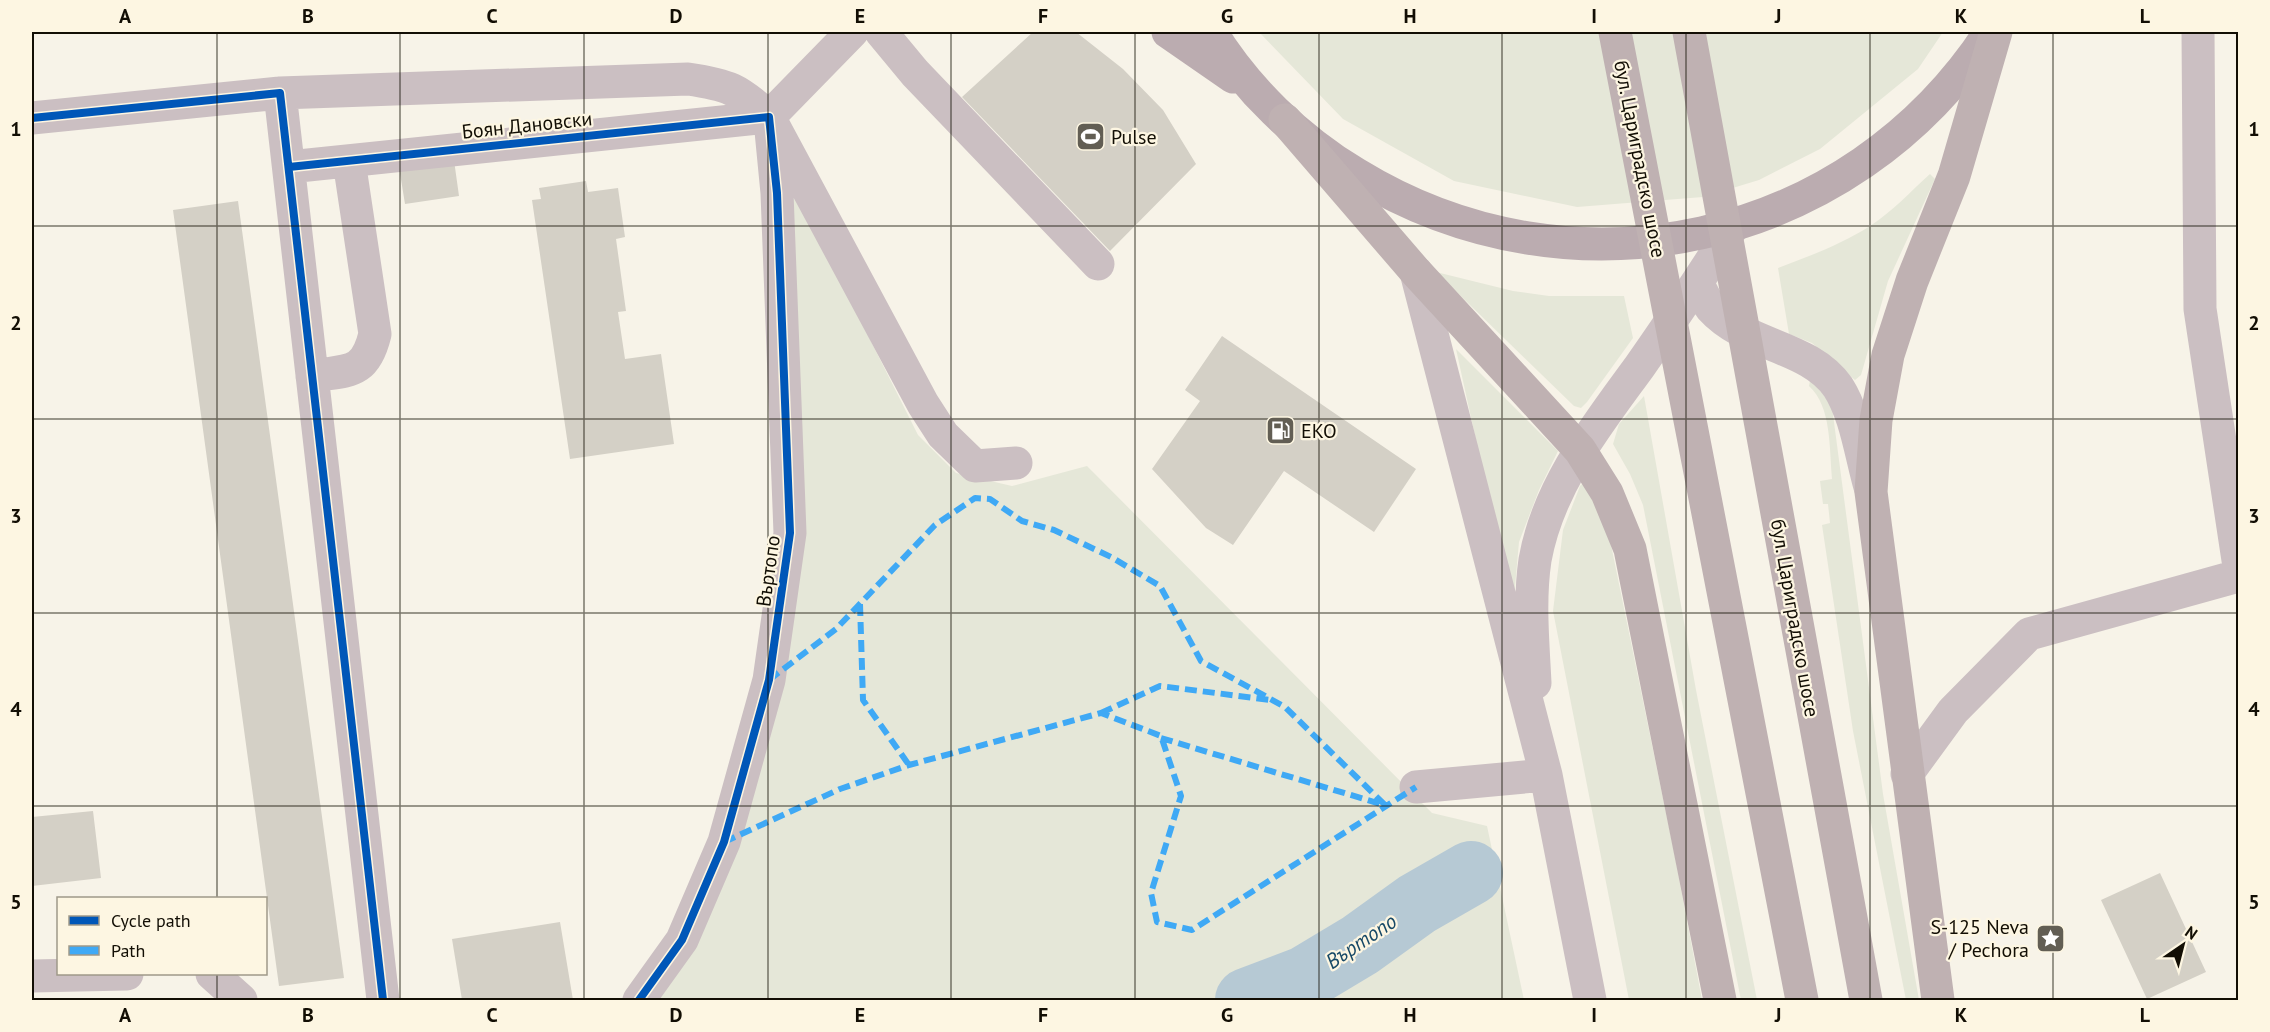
<svg xmlns="http://www.w3.org/2000/svg" width="2270" height="1032" font-family="'PT Sans',sans-serif">
  <rect width="100%" height="100%" fill="#f7f3e8"/>
  <!-- green -->
  <path fill="#e5e7d8" d="M1259,32h684l-25,37 -98,80 -61,31 -56,17 -126,10 -123,-26 -111,-62z
    M1930,174l5,5 -47,102 -27,94 -6,5 -43,-37 -23,-9 -11,-66c32,-12 64,-24 92,-42 23,-15 40,-34 60,-52z
    M796,192l122,243 38,38 56,13 75,-20 345,347 55,13 37,174h-885l85,-158 66,-309 -13,-340z
    M1436,272l77,19 36,5h75l9,42 -46,64 -6,6 -7,-2z
    M1456,349l102,102 -19,39 -20,52 -6,67z
    M1810,381h4l18,26 51,387 36,206h-13l-53,-269 -31,-206 8,-2 -2,-19h-5l-3,-23 12,-2c-3,-30 0,-72 -23,-93z
    M1644,396l52,294 61,310h-16l-98,-495 -13,-31 -17,-30 6,-20z
    M1585,481l25,59 64,312 28,148h-73l-76,-389 10,-81 17,-44z"/>
  <g fill="none" stroke-linecap="round" stroke-linejoin="round">
    <!-- river -->
    <path stroke="#b6c9d4" stroke-width="64" d="M1247,1000l58,-22 55,-33 57,-41 54,-31"/>
  </g>
  <!-- building -->
  <path fill="#d4d0c6" d="M1033,32h43l47,37 40,41 33,54 -86,87 -148,-154z
    M453,153l6,43 -54,8 -7,-43z
    M586,181l2,11 30,-4 7,49 -9,2 10,72 -8,1 7,47 36,-5 13,90 -104,15 -38,-259 9,-1 -2,-11z
    M238,201l106,777 -65,8 -106,-776z
    M1222,336l194,133 -42,63 -90,-61 -51,74 -27,-17 -54,-59 48,-68 -15,-11z
    M93,811l8,67 -69,8v-69z
    M2160,873l46,99 -59,27 -46,-99z
    M560,922l13,78h-111l-10,-61z"/>
  <g fill="none" stroke-linecap="round" stroke-linejoin="round">
    <!-- minor -->
    <path stroke="#cbbfc2" stroke-width="33" d="M881,32l34,41 183,191
      M2198,32l2,277 38,251
      M280,93l103,907
      M769,117l83,-85
      M32,118l248,-25 408,-14c41,6 50,10 81,38l154,287 20,31 32,31 41,-3
      M289,167l480,-50
      M1416,272l130,503 44,225
      M1698,284c4,8 8,17 13,24 35,39 98,37 127,79 18,28 23,69 32,100
      M312,376c37,-6 53,-1 63,-42l-26,-173
      M1535,683c-2,-40 -6,-83 0,-123 13,-74 62,-135 105,-194 32,-46 64,-92 93,-140
      M1907,774l46,-63 76,-77 209,-58
      M1416,787l130,-12
      M212,974l29,26
      M32,976l95,-2
      M639,1000l43,-60 42,-98 45,-162 21,-147 -13,-340 -6,-62"/>
    <!-- major -->
    <path stroke="#bbacb0" stroke-width="33" d="M1168,32l65,45
      M1211,32c35,57 87,107 145,142 217,133 495,71 634,-142"/>
    <!-- highway -->
    <path stroke="#bfb1b2" stroke-width="33" d="M1285,120l131,152 164,178 27,43 23,56 90,451
      M1938,1000l-67,-508 5,-72 12,-65 24,-74 42,-105 42,-144"/>
    <!-- highway-bridge -->
    <path stroke="#bfb1b2" stroke-width="33" d="M1615,32l187,968
      M1689,32l177,968"/>
    <!-- quiet -->
    <path stroke="#3fa9f5" stroke-width="6" stroke-dasharray="12 6" stroke-linecap="butt" d="M860,604l3,96 46,65
      M769,680l67,-51 99,-104 40,-27 15,1 32,22 32,9 57,27 49,29 41,75 84,46 101,99
      M1101,713l59,-27 111,14
      M1161,738l223,67
      M724,842l116,-53 69,-24 192,-52 60,23 20,60 -30,97 6,29 35,8 224,-143"/>
    <defs>
      <path id="cycleway" d="M32,118l248,-25 103,907
        M289,167l480,-50 8,76 13,340 -21,147 -45,162 -42,98 -43,60"/>
    </defs>
    <!-- cycleway casing -->
    <use href="#cycleway" stroke="#fdf6e2" stroke-width="11"/>
    <!-- cycleway -->
    <use href="#cycleway" stroke="#0057b8" stroke-width="8"/>
  </g>
  <!-- grid -->
  <path fill="none" stroke="#120e04" stroke-width="1.5" stroke-opacity="0.55" d="M217,32v866M400,32v968M584,32v968M768,32v968M951,32v968M1135,32v968M1319,32v968M1502,32v968M1686,32v968M1870,32v968M2053,32v968M32,226h2206M32,419h2206M32,613h2206M32,806h2206M217,974v26"/>
  <!-- icons -->
  <defs>
    <symbol id="stadium-square" viewBox="-11 -11 22 22"><rect x="-9" y="-9" width="18" height="18" rx="4" fill="#625e54" stroke="#fdf6e2"/><path d="M0-5a6.5 5 0 1 0 0 10a6.5 5 0 1 0 0-10ZM-3.5-1.8h7v3.6h-7Z" fill="#fff"/></symbol>
    <symbol id="fuel-square" viewBox="-11 -11 22 22"><rect x="-9" y="-9" width="18" height="18" rx="4" fill="#625e54" stroke="#fdf6e2"/><path d="M-5.5-6h7V0h2V4h1.3V-2.5L3-4.5l.8-.8L6-3V5H2.5V1h-1V6h-7ZM-4.2-4.7v3.2H.2V-4.7Z" fill="#fff"/></symbol>
    <symbol id="sight-square" viewBox="-11 -11 22 22"><rect x="-9" y="-9" width="18" height="18" rx="4" fill="#625e54" stroke="#fdf6e2"/><path d="M0-6L1.8-2.2L6-1.7L2.9 1.2L3.7 5.4L0 3.3L-3.7 5.4L-2.9 1.2L-6-1.7L-1.8-2.2Z" fill="#fff"/></symbol>
  </defs>
  <g fill-rule="evenodd">
    <use href="#stadium-square" x="1074" y="120" width="33" height="33"/>
    <use href="#fuel-square" x="1264" y="414" width="33" height="33"/>
    <use href="#sight-square" x="2034" y="922" width="33" height="33"/>
  </g>
  <g text-anchor="middle" dominant-baseline="central" stroke-width="4.5" stroke-linejoin="round" paint-order="stroke">
    <!-- street labels -->
    <g font-size="20" fill="#120e04" stroke="#fdf6e2">
      <text transform="translate(527 125) rotate(-6)">Боян Дановски</text>
      <text transform="translate(1640 159) rotate(79)">бул. Цариградско шосе</text>
      <text transform="translate(768 571) rotate(-82)">Въртопо</text>
      <text transform="translate(1795 618) rotate(80)">бул. Цариградско шосе</text>
    </g>
    <!-- poi labels -->
    <g font-size="20" fill="#120e04" stroke="#fdf6e2" text-anchor="start">
      <text x="1111" y="137">Pulse</text>
      <text x="1301" y="431">EKO</text>
      <text x="2029" y="927" text-anchor="end">S-125 Neva<tspan x="2029" dy="23">/ Pechora</tspan></text>
    </g>
    <!-- water labels -->
    <g font-size="21" font-style="italic" fill="#174967" stroke="#fdf6e2">
      <text transform="translate(1361 941) rotate(-34)">Въртопо</text>
    </g>
  </g>
  <!-- border -->
  <rect width="2270" height="1032" fill="none" stroke="#fdf6e2" stroke-width="66"/>
  <!-- legend -->
  <rect x="57" y="897" width="210" height="78" fill="#fdf6e2" stroke="#9f9989" stroke-width="1.5"/>
  <rect x="69" y="916" width="30" height="9" fill="#0057b8" stroke="#9f9989" stroke-width="1.5"/>
  <text x="111" y="927" font-size="18" fill="#120e04">Cycle path</text>
  <rect x="69" y="946" width="30" height="9" fill="#3fa9f5" stroke="#9f9989" stroke-width="1.5"/>
  <text x="111" y="957" font-size="18" fill="#120e04">Path</text>
  <!-- north arrow -->
  <g transform="translate(2183 945) rotate(35)" stroke="#fdf6e2" stroke-width="4.5" paint-order="stroke">
  <path d="M0-4.5L10 22L0 15L-10 22Z" fill="#120e04"/>
  <text y="-9" font-size="16" font-weight="bold" text-anchor="middle" fill="#120e04">N</text>
  </g>
  <rect x="33" y="33" width="2204" height="966" fill="none" stroke="#120e04" stroke-width="2"/>
  <g font-size="20" text-anchor="middle" font-weight="bold" fill="#120e04">
    <text x="125" y="23">A</text>
    <text x="308" y="23">B</text>
    <text x="492" y="23">C</text>
    <text x="676" y="23">D</text>
    <text x="860" y="23">E</text>
    <text x="1043" y="23">F</text>
    <text x="1227" y="23">G</text>
    <text x="1410" y="23">H</text>
    <text x="1594" y="23">I</text>
    <text x="1778" y="23">J</text>
    <text x="1961" y="23">K</text>
    <text x="2145" y="23">L</text>
    <text x="16" y="136">1</text>
    <text x="2254" y="136">1</text>
    <text x="16" y="330">2</text>
    <text x="2254" y="330">2</text>
    <text x="16" y="523">3</text>
    <text x="2254" y="523">3</text>
    <text x="16" y="716">4</text>
    <text x="2254" y="716">4</text>
    <text x="16" y="909">5</text>
    <text x="2254" y="909">5</text>
    <text x="125" y="1022">A</text>
    <text x="308" y="1022">B</text>
    <text x="492" y="1022">C</text>
    <text x="676" y="1022">D</text>
    <text x="860" y="1022">E</text>
    <text x="1043" y="1022">F</text>
    <text x="1227" y="1022">G</text>
    <text x="1410" y="1022">H</text>
    <text x="1594" y="1022">I</text>
    <text x="1778" y="1022">J</text>
    <text x="1961" y="1022">K</text>
    <text x="2145" y="1022">L</text>
  </g>
</svg>
